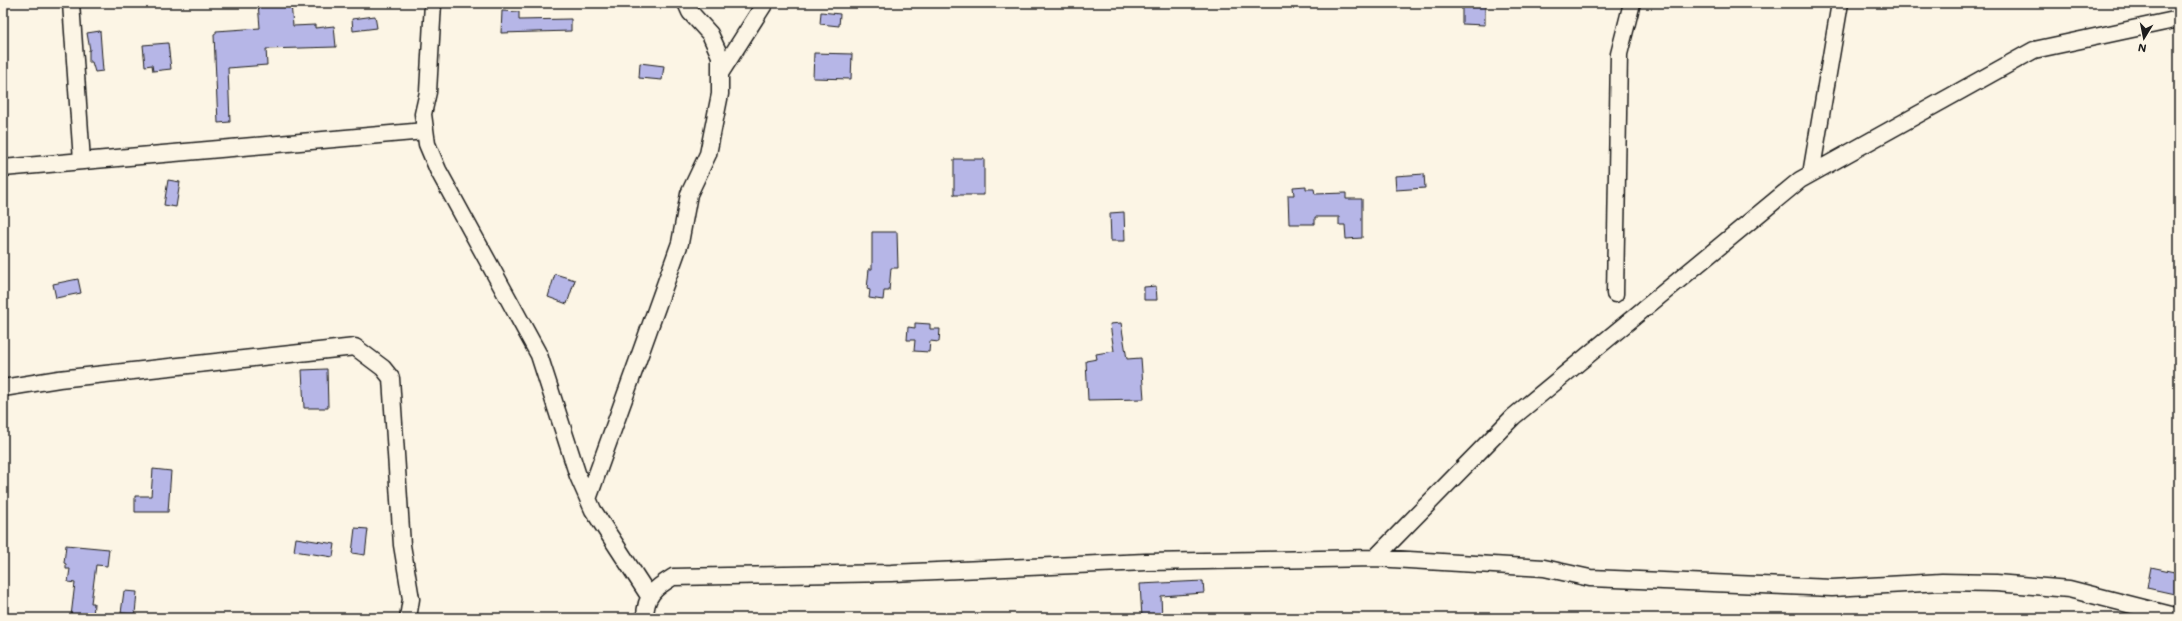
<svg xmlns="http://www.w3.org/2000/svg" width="2182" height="621" font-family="Mali,sans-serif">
  <rect width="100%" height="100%" fill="#fcf5e5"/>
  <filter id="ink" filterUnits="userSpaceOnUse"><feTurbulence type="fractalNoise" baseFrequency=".025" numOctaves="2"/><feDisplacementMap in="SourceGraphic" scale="8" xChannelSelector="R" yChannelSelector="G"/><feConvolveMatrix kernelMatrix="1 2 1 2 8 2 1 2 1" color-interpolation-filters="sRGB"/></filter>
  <g filter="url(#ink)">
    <!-- building -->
    <path fill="#b6b6e7" stroke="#1c1c1c" d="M258,3h33l2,23 22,-1v3l19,-2 2,21 -70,2 1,16 -39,3 2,54 -12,1 -4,-88 2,-1v-3l44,-3z
      M1462,4h23v21l-23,-1z
      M502,11l17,1v8l52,-1v12l-70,2z
      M821,12l19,2 -1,12 -19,-2z
      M375,16l2,12 -24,3 -1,-12z
      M100,31l3,40 -8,1 -3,-10h-3v-12h1l-3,-17z
      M168,43l3,26 -18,2 -1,-6 -7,1 -2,-21z
      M814,53l38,1 -1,25 -38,-1z
      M640,63l24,3 -2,14 -23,-2z
      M954,159h30v36h-30z
      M1424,174l1,14 -29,2 -1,-14z
      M168,180l12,2 -4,25 -12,-2z
      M1306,186v3h8l1,5 31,-1v6h16v39l-16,1 -1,-14h-6v-8h-24v7h-26l-1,-29h6l-1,-8z
      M1124,212l1,29h-14l-1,-28z
      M872,232h25l1,36h-7l-2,23h-5l-1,9 -14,-2 1,-8 -3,-1 2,-20h3z
      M555,274l20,6 -8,24 -19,-7z
      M78,279l3,14 -25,5 -3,-14z
      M1156,286l1,14h-13v-13z
      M915,323l15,1v5h10l-1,13 -9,-1 -1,11 -15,-1 1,-11h-8l1,-13 7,1z
      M1121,323l6,36 14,-1 3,41 -56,1 -2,-39 11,-2 -1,-5 18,-3 -4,-27z
      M327,369l1,39h-24l-2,-38z
      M153,469l18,2 -3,41h-33v-16h16z
      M355,528l13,1 -3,26 -13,-2z
      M296,538l39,6 -2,13 -39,-6z
      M66,545l43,4 -2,17 -11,-1 -5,38h3l-1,15 -22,-2 4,-33 -7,-1 2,-13h-4v-5l-2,-1z
      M2151,567l28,6v22l-32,-7z
      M1203,581l1,12 -43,3 1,22h-20l-2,-34z
      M124,591l13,1 -2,22 -14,-1z"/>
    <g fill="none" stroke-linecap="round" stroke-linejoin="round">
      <defs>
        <path id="minor" d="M71,3l11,158
          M433,3l-5,89 -5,22 4,30 11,26 101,185 39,121 15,34 56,86
          M721,72l44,-69
          M3,168l422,-37
          M1811,174l29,-171
          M1615,294l4,-240 13,-51
          M3,388l56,-9 296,-32 28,21 8,10 11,167 9,54 -3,19
          M588,499l92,-256 9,-49 19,-40 12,-60v-38l-10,-22 -20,-22 -4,-9
          M1375,558l138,-141 287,-237 234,-130 145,-31
          M645,618c0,-23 10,-30 28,-41l218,-4 255,-11 229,-4 169,10 46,10 242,10 110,-6 54,1 73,6 110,28"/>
      </defs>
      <!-- minor casing -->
      <use href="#minor" stroke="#1c1c1c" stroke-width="19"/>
      <!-- minor -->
      <use href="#minor" stroke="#fcf5e5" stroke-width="16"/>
    </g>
  </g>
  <!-- margin -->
  <rect width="2182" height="621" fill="none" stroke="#fcf5e5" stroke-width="16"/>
  <rect x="8" y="8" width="2166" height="605" fill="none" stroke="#1c1c1c" stroke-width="1.5" filter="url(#ink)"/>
  <!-- north arrow -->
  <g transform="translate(2144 38) rotate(190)" stroke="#fcf5e5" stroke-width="3" paint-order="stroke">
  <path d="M0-3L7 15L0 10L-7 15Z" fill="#1c1c1c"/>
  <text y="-6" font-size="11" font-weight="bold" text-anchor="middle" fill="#1c1c1c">N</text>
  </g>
</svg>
